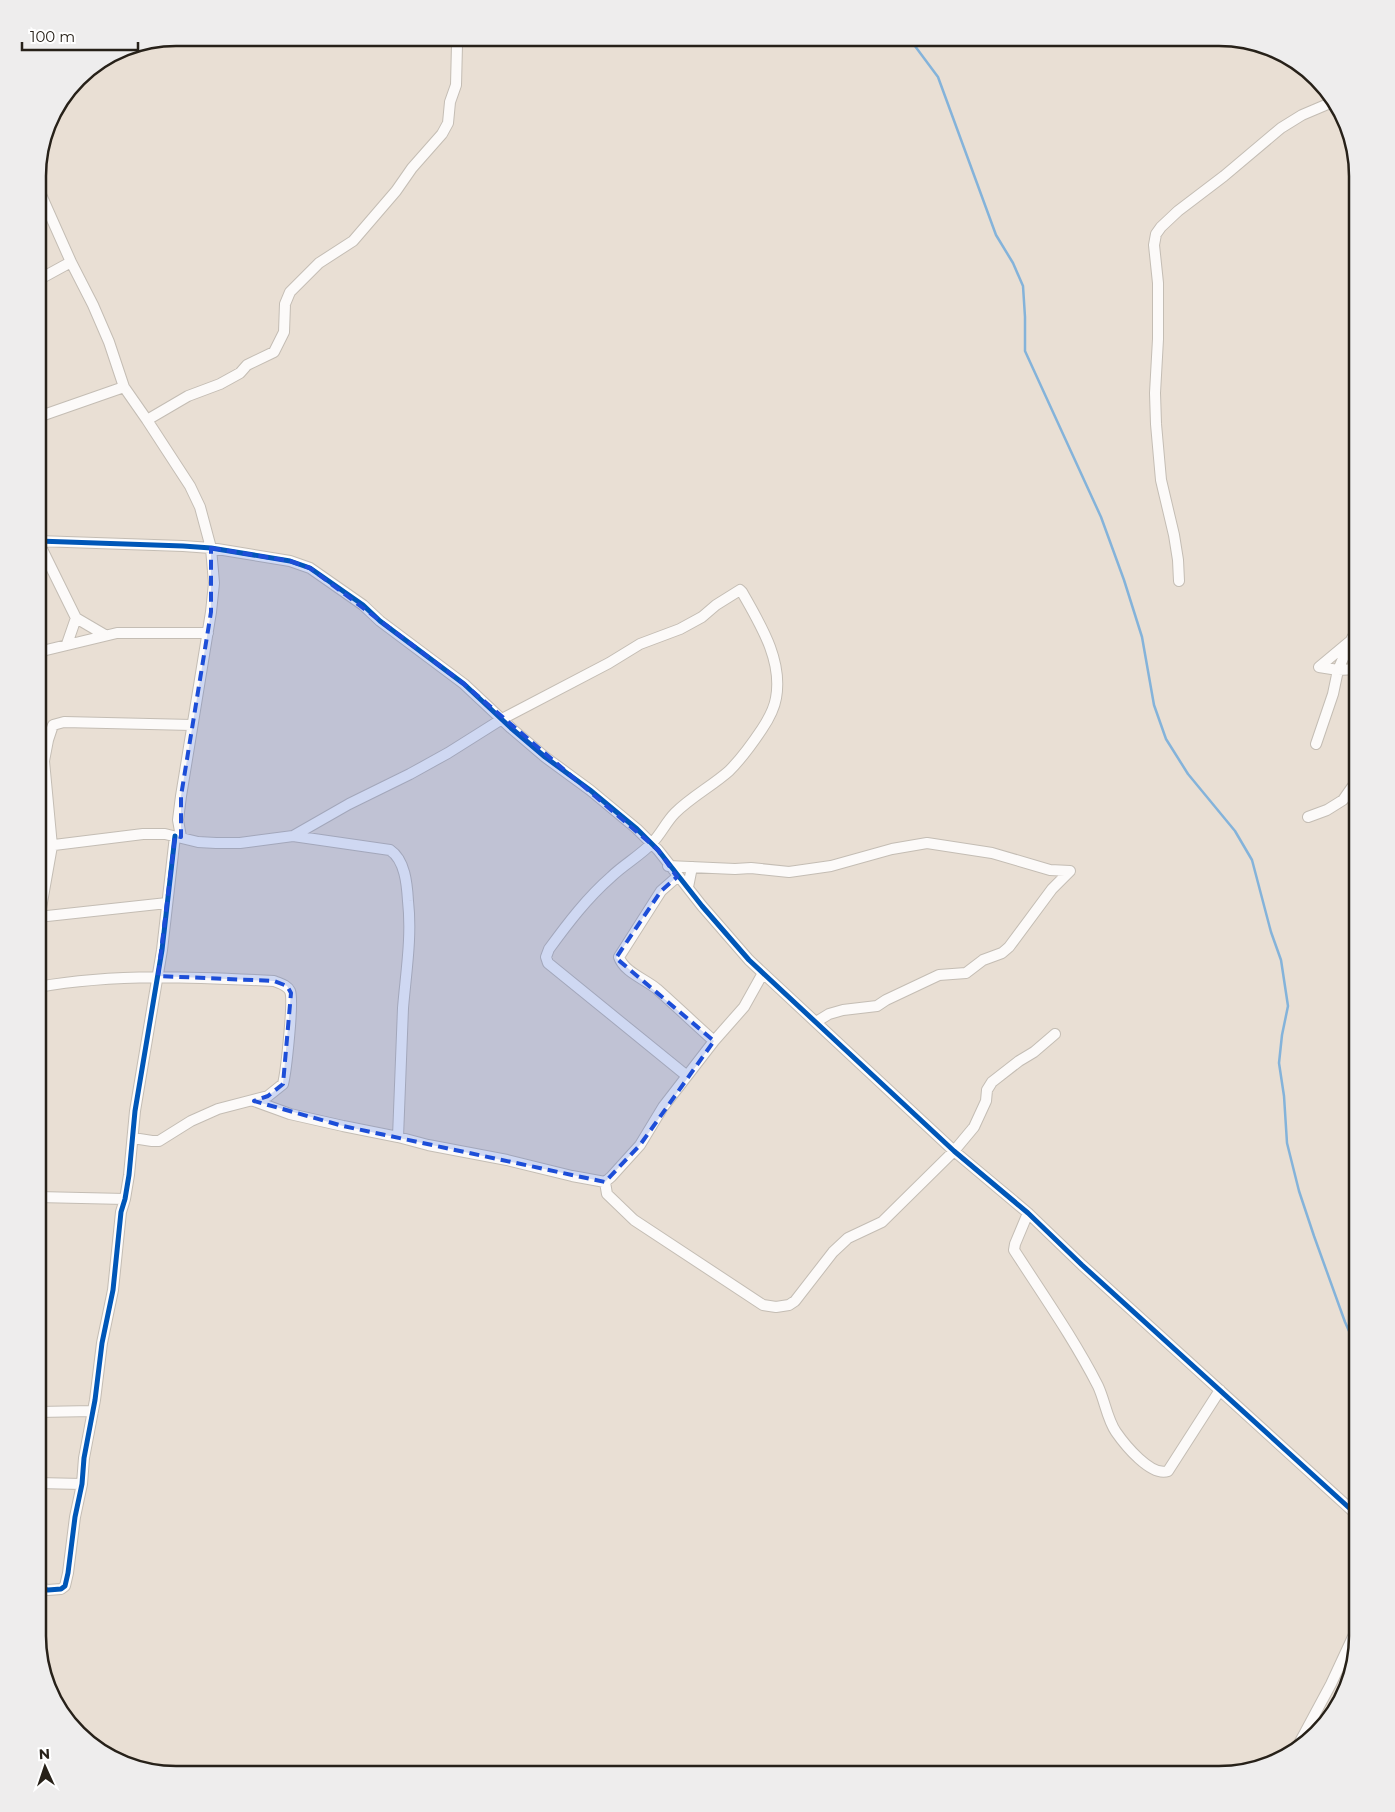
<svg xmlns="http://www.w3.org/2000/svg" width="1395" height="1812" font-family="Montserrat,sans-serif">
  <rect width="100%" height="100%" fill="#e9dfd4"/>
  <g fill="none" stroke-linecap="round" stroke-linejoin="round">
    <!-- stream -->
    <path stroke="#84b3da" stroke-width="2.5" d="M909,38l29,39 58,158 17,28 10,23 2,31v34l76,166 23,63 18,57 12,68 12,34 22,35 47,57 17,29 19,72 10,28 7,46 -6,29 -3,28 5,33 3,47 12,48 15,45 31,86 12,27"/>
    <defs>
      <path id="street" d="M38,188l33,74 22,43 16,37 15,45 23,33 43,66 10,21 11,41 3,35 -3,29 -30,184 -3,24 3,17
        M38,280l33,-18
        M38,417l86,-30
        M147,420l41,-24 32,-12 20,-11 7,-8 27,-13 10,-20 1,-28 5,-12 29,-29 34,-22 43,-50 16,-23 30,-34 6,-11 2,-21 6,-17 1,-40 2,-7
        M38,541l145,5 28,2 79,13 20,7 53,37 17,16 84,63 47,44 34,29 45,33 47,39 21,21 44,56 47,54 205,191 74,62 54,52 275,250
        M38,541l38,77 29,17
        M1179,581l-1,-21 -4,-25 -13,-55 -5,-56 -1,-31 3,-54v-56l-4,-38 2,-11 5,-7 17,-16 46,-35 57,-48 21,-13 33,-14
        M67,644l9,-26
        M38,652l79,-19h91
        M1319,667l30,-25
        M1319,667l19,3 19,-1
        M1316,744l17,-50 5,-24 13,-30 6,-11
        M1308,817l19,-7 16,-10 14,-20
        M293,836l97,14c15,10 17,34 18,51 4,35 -2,71 -5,107 -2,43 -3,86 -5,129
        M38,847l105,-13h22l33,8 18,1h24l53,-7 56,-32 61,-30 38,-21 54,-34 107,-56 31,-19 40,-15 22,-12 14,-12 24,-15 2,2c18,32 41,68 34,106 -2,12 -8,22 -14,31 -10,15 -20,29 -33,42 -17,15 -38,26 -54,42 -9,9 -14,21 -23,30 -11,12 -29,22 -41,34 -24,21 -43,46 -62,72l-3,8 2,6 139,113
        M668,866l67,3 16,-1 38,4 42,-6 61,-17 35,-6 65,10 58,17 20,1
        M677,877l-16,14 -42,66c5,15 26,22 38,32 19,17 38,35 57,52
        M688,887l4,-20
        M38,917l129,-14
        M38,925l14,-79 -8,-85 4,-21 5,-15 11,-3 128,3
        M38,987c78,-14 157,-10 236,-6 7,3 13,4 16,10 4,9 -4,81 -7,93l-15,12 -50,13 -27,12 -32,20h-7l-19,-3
        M816,1022l13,-8 14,-4 34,-4 9,-6 53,-25 27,-2 17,-13 19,-7 7,-6 43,-58 18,-18
        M254,1101l36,13 53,12 55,11 30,8 79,15 65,16 33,6 6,-5 29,-32 23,-38 51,-66 30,-34 19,-34
        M605,1182l2,12 27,26 129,85 13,2 13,-2 6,-4 38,-49 15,-14 34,-16 72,-71 20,-24 12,-26 1,-11 5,-8 27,-21 15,-9 21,-18
        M38,1197l87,2
        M1028,1213l-13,31 -1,6c29,45 60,89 84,136 7,15 9,33 18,46 9,13 35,45 52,39l52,-81
        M38,1412l55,-1
        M38,1483l44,1
        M38,1588l10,2 13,-1 4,-3 3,-13 7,-56 7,-33 2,-26 11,-58 7,-57 11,-53 8,-78 4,-13 4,-24 6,-64 27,-161 13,-114
        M1295,1751l36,-67 26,-56"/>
    </defs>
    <!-- street casing -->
    <use href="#street" stroke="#c4bdb4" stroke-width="12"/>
    <!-- street -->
    <use href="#street" stroke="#fcfaf9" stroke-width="10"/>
    <defs>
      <path id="cycleway" d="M38,541l145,5 28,2 79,13 20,7 53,37 17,16 84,63 47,44 34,29 45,33 47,39 21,21 44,56 47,54 205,191 74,62 54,52 275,250
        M38,1588l10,2 13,-1 4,-3 3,-13 7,-56 7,-33 2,-26 11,-58 7,-57 11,-53 8,-78 4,-13 4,-24 6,-64 27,-161 13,-114"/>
    </defs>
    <!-- cycleway casing -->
    <use href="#cycleway" stroke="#fff" stroke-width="8"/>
    <!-- cycleway -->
    <use href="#cycleway" stroke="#0057b8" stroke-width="5"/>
  </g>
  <!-- marked area -->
  <path fill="#1d4ed8" fill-opacity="0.2" stroke="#1d4ed8" stroke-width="4" stroke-dasharray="10 6" stroke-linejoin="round" d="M211,548l79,13 20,7 154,116 194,166 19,27 -16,14 -45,67 98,83 -74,104 -35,37 -262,-56 -89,-25 14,-5 15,-12 8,-91 -4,-7 -13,-5 -116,-5 17,-140 6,1v-41l30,-184z"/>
  <!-- crop -->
  <path d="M0 0H1395V1812H0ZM176 46H1219A130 130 0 0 1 1349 176V1636A130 130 0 0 1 1219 1766H176A130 130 0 0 1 46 1636V176A130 130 0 0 1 176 46Z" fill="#eeeded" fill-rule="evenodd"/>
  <path fill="none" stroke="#272119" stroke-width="2.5" d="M176 46H1219A130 130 0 0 1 1349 176V1636A130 130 0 0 1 1219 1766H176A130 130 0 0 1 46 1636V176A130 130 0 0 1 176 46Z"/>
  <!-- north arrow -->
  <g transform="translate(45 1767) rotate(357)" stroke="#ffffff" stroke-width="4" paint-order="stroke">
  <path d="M0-4L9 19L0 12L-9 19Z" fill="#272119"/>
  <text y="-8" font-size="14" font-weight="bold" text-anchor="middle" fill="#272119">N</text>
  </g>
  <!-- scale -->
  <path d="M22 42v8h116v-8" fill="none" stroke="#272119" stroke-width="2.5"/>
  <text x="30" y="42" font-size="15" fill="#272119" stroke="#ffffff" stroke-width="4" paint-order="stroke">100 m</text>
</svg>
